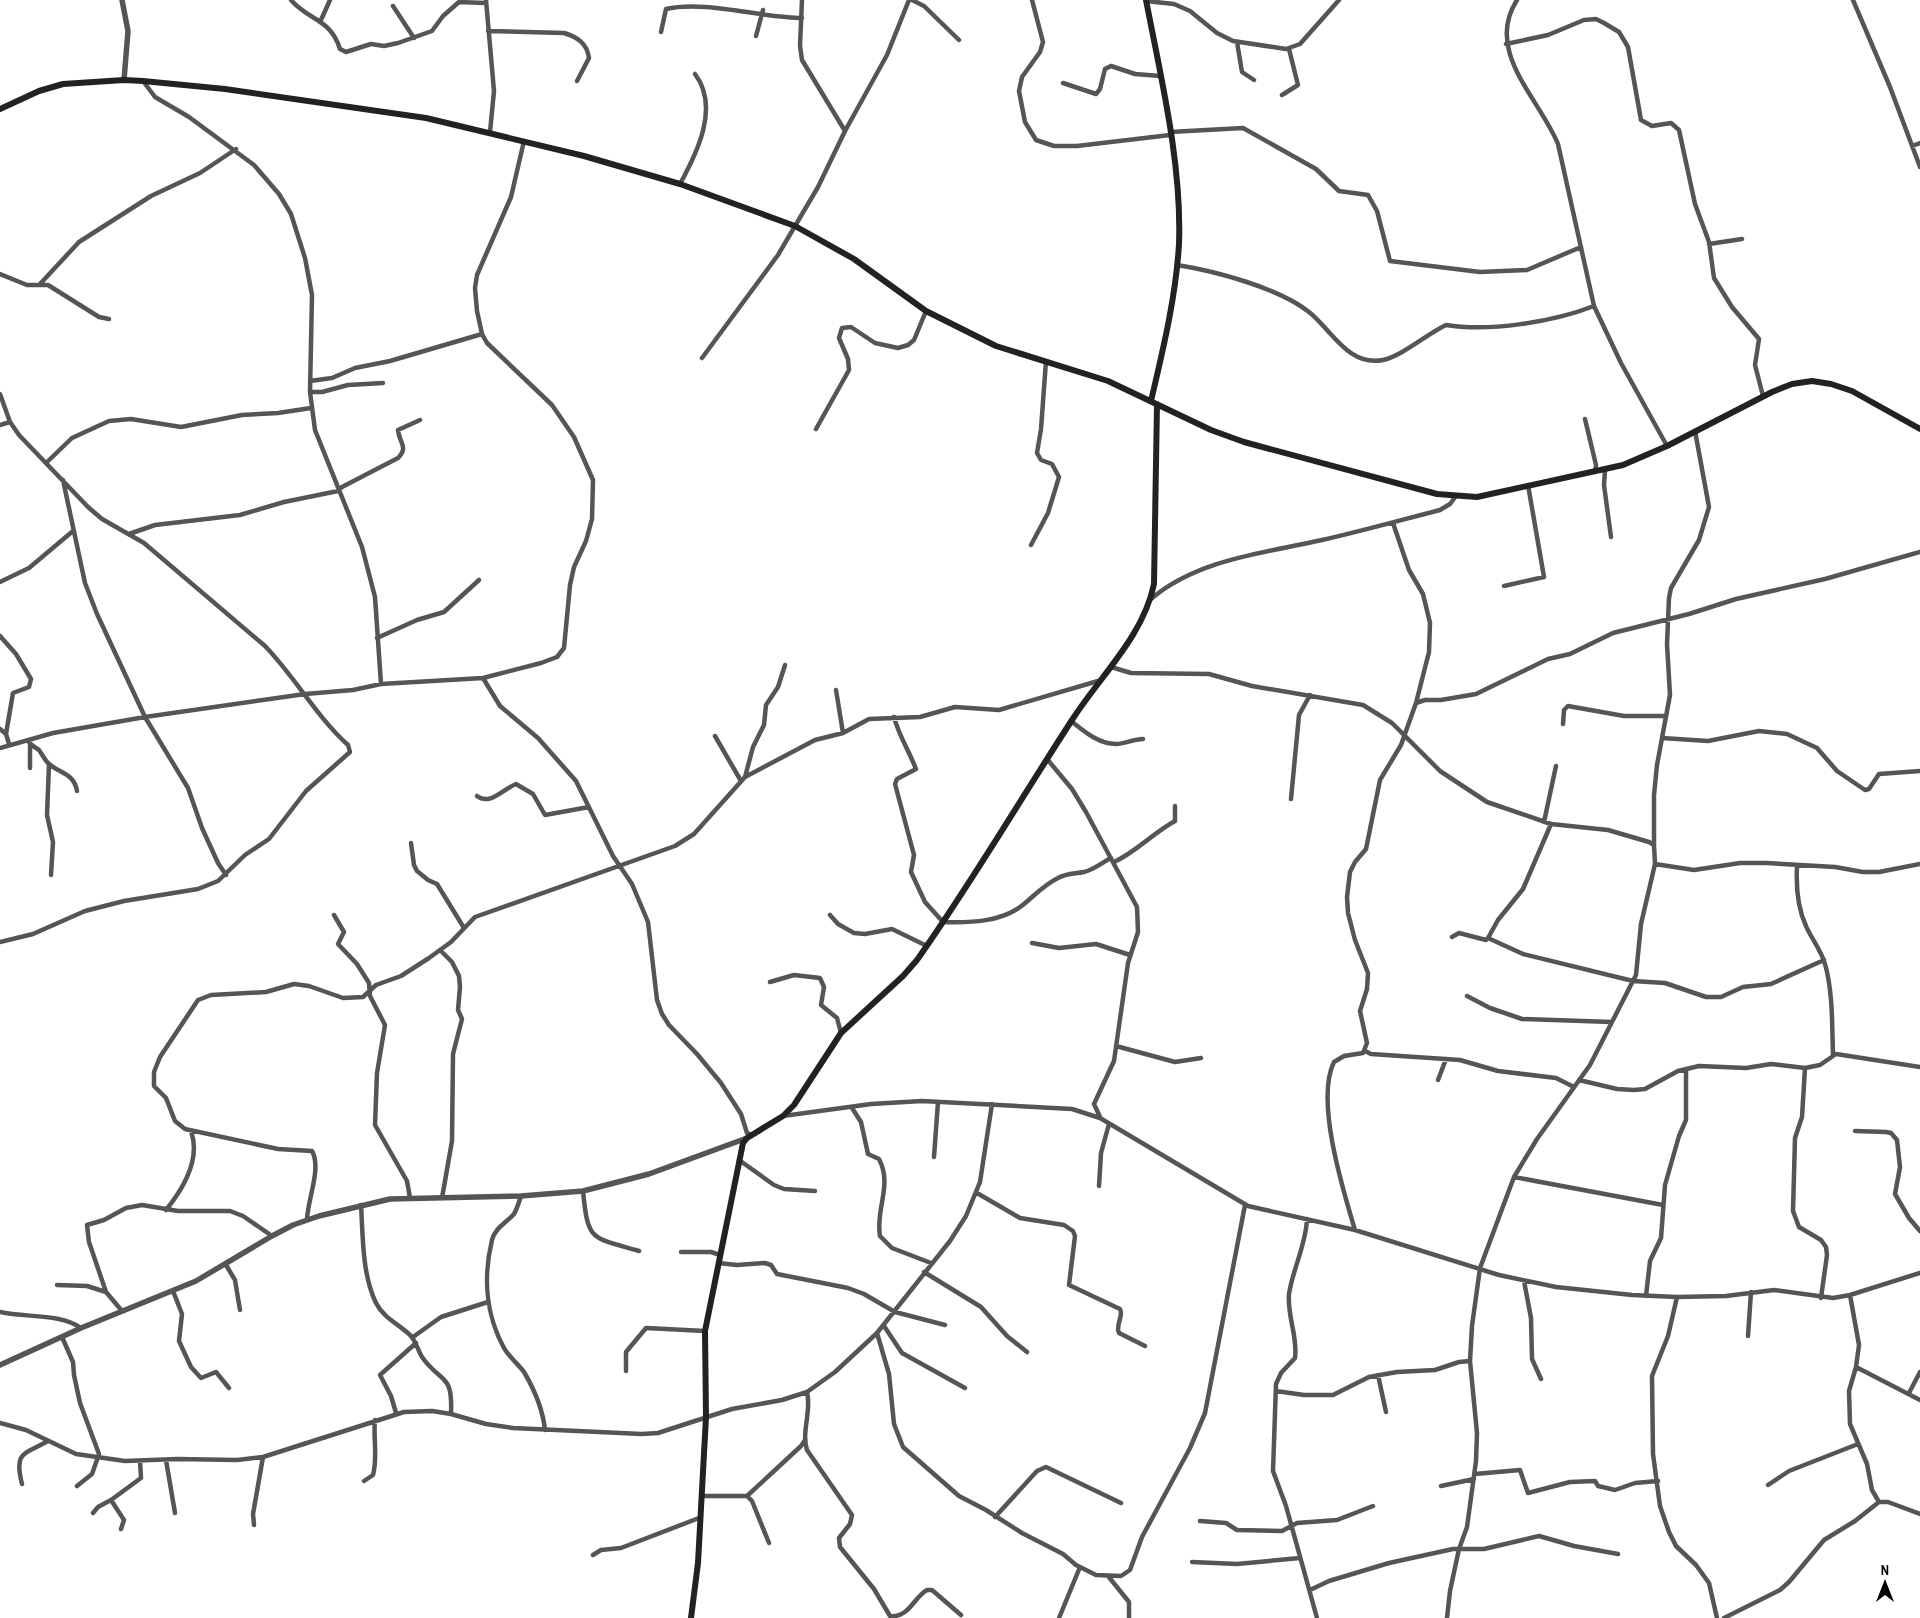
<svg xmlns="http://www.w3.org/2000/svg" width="1920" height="1618" font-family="'Archivo Narrow',sans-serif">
  <rect width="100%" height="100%" fill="#fff"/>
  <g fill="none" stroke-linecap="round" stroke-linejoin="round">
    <!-- minor -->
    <path stroke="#555" stroke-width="4.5" d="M291,0c18,21 39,18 49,49l6,3 25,-8 13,2 14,-3 34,-12 11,-15 16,-14 26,1
      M486,0l8,91 -4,41
      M802,0l-2,46 2,14 43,71
      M912,0l12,6 35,34
      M1032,0l11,42 -3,10 -18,25 -3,14 6,31 11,18 18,6h23l93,-11
      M1517,0c-33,51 22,98 41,144l36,162 27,57 46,83
      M1853,0l37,87 30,80
      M1146,1l28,3 16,7 27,22 16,8 53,8 14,-5 39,-44
      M393,6l21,32
      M321,20l9,-20
      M488,31l76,2c13,4 23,10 25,25l-12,23
      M661,32l5,-23c38,-9 97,9 136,9
      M756,36l7,-26
      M1237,42l5,30 12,8
      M1506,44l42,-9 36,-15 12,-1 8,4 15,9 9,15 13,73 11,6 19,-3 8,7 16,74 14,38 5,36 18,29 27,32 -4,26 8,31
      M143,81l12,16 34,20 65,48 25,29 12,20 14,44 7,37 -2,97 5,38 47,117 13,50 6,87
      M1063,83l33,11 4,-5 5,-20 6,-3 24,8 25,2
      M1282,95l16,-10 -9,-36
      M1170,132l73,-4 73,41 23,22 29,4 9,16 13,50 90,11 47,-2 54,-23
      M1912,146l8,-3
      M680,184c17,-31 40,-77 15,-110
      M1709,244l33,-5
      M1177,265c38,6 102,23 132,47 22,17 39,55 74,48 19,-4 44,-26 63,-35 43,7 107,-3 148,-19
      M0,274l27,11h21l51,32 10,2
      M40,284l39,-42 72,-46 49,-23 36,-24
      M702,358l76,-103 40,-68 27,-56 42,-76 22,-55
      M310,381l22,-3 23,-10 35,-7 92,-27
      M310,392h12l26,-7 35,-2
      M0,394l10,28 9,13 69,72 14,12 42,24 121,103c30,31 51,70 83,99l2,7 -44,39 -37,48 -24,16 -27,26 -20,8 -74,12 -39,10 -52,23 -33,8
      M1585,419l11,46 -1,7
      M0,425l10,-3
      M816,429l33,-59 -1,-11 -9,-21 3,-10 9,-1 24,16 23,5 10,-3 6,-5 12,-29
      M46,463l26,-25 37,-17 22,-2 50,8 61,-12 36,-2 33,-5
      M1605,470l-1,15 7,52
      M63,480l22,103 12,31 48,103 43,71 14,40 16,35 8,12
      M1393,523l16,47 14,24 7,29 -1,29 -13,51
      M129,534l26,-9 85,-10 44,-13 54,-11 4,-4 56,-29c11,-11 1,-15 0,-28l22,-10
      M1031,545l17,-32 11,-36 -7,-13 -11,-4 -4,-7 4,-24 5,-68
      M0,582l29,-14 44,-37
      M1504,586l40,-9 -16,-92
      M1151,599c47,-40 114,-46 171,-59 40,-9 79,-20 118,-30l10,-6 6,-8
      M0,636l16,18 15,25 -2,8 -16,6 -7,41
      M377,638l40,-18 27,-8 35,-32
      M1111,667l20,6 78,1 43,12 111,19 29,18 48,48 47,31 64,22 57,6 41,12 5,3 1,19 39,6 46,-7h27l68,4 28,5h16l41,-8
      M483,678l17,28 38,32 38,43 37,75 19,28 16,38 9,78 5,14 7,11 28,29 24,29 20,31 6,19 5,2
      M836,690l7,43
      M894,717c5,19 15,34 22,52l-19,10 -2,5 19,71 -3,17 14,30 18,20c27,1 60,0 81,-18 12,-10 20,-19 34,-26 9,-5 16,-4 26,-6 9,-2 19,-10 27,-14
      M1071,721c13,10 27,23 45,23 9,0 17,-5 27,-5
      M1563,724l1,-14 4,-4 56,10h42
      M0,729l6,5 3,10
      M715,736l26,45
      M1662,738l46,3 51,-10 28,3 30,14 20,23 28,19 4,-1 10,-15 41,-3
      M28,740c2,6 6,6 11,10 3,4 5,9 9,13 12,11 26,10 29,28
      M30,745v23
      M0,748l53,-15 92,-16 160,-23 48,-4 28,-6 102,-6 58,-15 16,-6 7,-9 6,-63 4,-18 12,-26 6,-22 1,-39 -19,-43 -22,-32 -65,-62 -5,-9 -5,-23 -2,-23 2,-13 34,-78 13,-56
      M1047,759l25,30 14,23 51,95 1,25 -10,31 -14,98 -20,43 6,13
      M49,764l-2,51 6,27 -2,33
      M745,777l8,-30 11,-22 2,-20 12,-18 7,-22
      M477,796c13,10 26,-7 39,-12l17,10 12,21 44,-8
      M1291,799l8,-84 11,-20
      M1544,822l12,-56
      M411,843l3,22 3,6 11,9 9,4 27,44
      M1654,845v-50l3,-30 13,-70 -3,-51 2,-46 2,-10 28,-48 10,-33 -14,-76
      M1114,862c22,-10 39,-29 61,-41v-15
      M1797,866c-1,20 0,41 9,60 5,12 15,24 19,38 8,28 7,62 8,91
      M334,915l10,17 -6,12 19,20 12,19 1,13 15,29 -8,48 -2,52 32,56 3,17
      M830,915l8,9 16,9 11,1 27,-5 35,17
      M1452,937l7,-4 27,7 2,-2 10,-18 25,-31 28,-65
      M1488,938l35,16 110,27 32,2 41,14h15l22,-10 28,-3 53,-24
      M1032,943l27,5 37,-4 34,11
      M440,950l12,12 7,14 1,11 -2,23 4,9 -9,35 -1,87 -10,57
      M770,982l24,-7 26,3 4,9 -3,18 16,13 4,15
      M1467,996l23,12 32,11 90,3
      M1116,1046l59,16 26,-4
      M1365,1051l6,3 89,6 38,11 58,7 18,9
      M1805,1068l-3,49 -7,21 -2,73 6,16 22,13 5,7 1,8 -6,43
      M1438,1080l8,-21
      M1579,1080l38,9 17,1 11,-1 33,-18 21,-5 47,2 25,-4 34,4 15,-3 16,-11 84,13
      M852,1108l9,14 7,32 11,5c14,26 -4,51 1,77l12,12 39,15
      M783,1116l88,-12 51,-3 150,8 28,9 148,88 107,24 144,45 57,12 76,8 45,2 49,-1 48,-6 59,8 17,-3 70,-22
      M1855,1131l31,1 5,1 6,7 3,27 -5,27 14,24 11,13
      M934,1157l4,-55
      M739,1160l35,25 10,4 31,2
      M1514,1177l149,28
      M1099,1186l2,-33 8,-29
      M583,1191c5,51 8,46 56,60
      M977,1193l43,25 44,7 9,6 2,5 -6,49 51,24c4,7 -5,16 -1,24l26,13
      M521,1196c-2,6 -4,13 -7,18 -8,9 -19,14 -22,26 -9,37 -6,75 12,108 5,9 14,16 20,24 10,17 19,39 21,58
      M361,1205c2,32 1,69 15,98 7,14 22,21 33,31 7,6 8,15 13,23 19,27 31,15 29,57
      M166,1210c17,-21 35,-51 25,-79
      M1307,1219c-1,26 -14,49 -18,75 -2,23 9,42 6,64l-14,15 -5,11 -3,87 13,35 31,112
      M307,1220c0,-19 15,-52 5,-69l-34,-2 -93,-20 -10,-8 -9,-23 -12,-12v-14l6,-15 38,-57 13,-5 55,-3 28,-8 15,2 34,12 20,-1 13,-12 25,-9 28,-18 22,-16 24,-25 200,-71 19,-12 51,-57 70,-37 28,-7 26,-14 51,-2 35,-10 44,3 99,-29
      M1355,1230c-12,-40 -40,-130 -21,-168l10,-6 19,-3 4,-10 -7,-32 7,-22 1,-16 -13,-33 -7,-27 -1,-16 3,-25 5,-10 11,-13 14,-69 21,-35 15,-42 9,-3h16l35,-6 72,-35 22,-5 43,-21 76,-19 47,-15 89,-20 95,-27
      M681,1252h30l9,3
      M718,1263l19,2 28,-2 6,2 6,9 71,14 16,6 31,18 50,13
      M226,1265l9,15 5,30
      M924,1272l57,35 26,29 20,16
      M1524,1281l7,37 1,41 9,20
      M57,1285l30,1 19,6
      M173,1291l9,23 -3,27 12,26 10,11 15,-6 13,16
      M1850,1295l9,50 -3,22 -7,24 1,33 17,40 5,26 7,12
      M1646,1296l4,-35 11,-23 4,-53 14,-49 7,-16v-51
      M1677,1297l-9,39 -16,40 1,78 7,52 9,26 7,14 20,19 13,18 8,35
      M122,1311l-16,-19 -17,-50 -2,-17 17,-5 22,-12 16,-3 36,6h52l13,5 29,20
      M0,1312c26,6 60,1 81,16
      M884,1326l18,27 63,35
      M877,1333l12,41 5,50 9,23 56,49 27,14 36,23 41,21 13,11 20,10 25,1 9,-6 12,-33 48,-89 15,-35 40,-208
      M1748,1336l3,-44
      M62,1337l11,25 1,13 6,28 19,51 -7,20 -15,12
      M413,1337l28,-20 47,-15
      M1856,1367l64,33
      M626,1371v-19l20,-24 59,3
      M1378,1375l8,37
      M1276,1391l28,4h29l36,-18 28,-5 38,-2 24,-8 11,-1
      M807,1392c5,19 -6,39 0,58l45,65 -2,9 -11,14 1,9 34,42 16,27c19,2 24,-19 37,-26h5l29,25
      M1909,1393l11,-21
      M396,1413l-5,-17 -11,-21 36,-32
      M0,1423l26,7 50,24 49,7 52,-2 60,1 26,-3 141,-45 28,-1 19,3 35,10 27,4 129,6 16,-1 74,-24 50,-9 25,-8 28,-20 42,-39 73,-92 16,-25 14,-34 12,-78
      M166,1460l9,53
      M1475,1474l45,-4 8,23 42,-11 25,-1 3,5 17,4 20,-7 23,-2
      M364,1481l9,-6c5,-18 0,-36 2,-55
      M22,1484c-8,-32 1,-29 26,-43
      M1768,1485l21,-14 69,-27
      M1441,1486l33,-7
      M702,1496h45l5,5 17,42
      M747,1496l54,-50 4,-6
      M93,1513l5,-6 13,-7
      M995,1517l42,-46 9,-4 75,36
      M1200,1521l26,2 11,7 45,1 15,-8 40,-3 36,-14
      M254,1525l-1,-11 10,-57
      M121,1529l3,-9 -13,-20 30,-22 -1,-17
      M593,1555l8,-5 20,-2 78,-30
      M1192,1562l45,2 63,-6
      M1108,1576l21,26v16
      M1310,1590l19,-9 60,-18 64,-14h31l55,-13 35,10 44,8
      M1059,1618l21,-51
      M1447,1618l3,-27 9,-42 8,-22 9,-66 1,-28 -7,-72 2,-35 8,-58 34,-91 23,-38 53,-74 46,-90 5,-51 14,-60
      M1724,1618l56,-28 9,-8 35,-42 31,-19 24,-19h9l32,12"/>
    <!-- tertiary -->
    <path stroke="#555" stroke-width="5.5" d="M122,0l6,31 -4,49
      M0,1365l81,-37 115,-47 76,-45 21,-11 26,-9 71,-17 131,-3 62,-5 66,-17 98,-36"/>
    <!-- secondary -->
    <path stroke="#222" stroke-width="6" d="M1146,0c15,78 36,164 33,244 -3,52 -16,106 -28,157
      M0,109l39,-18 24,-7 61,-4 19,1 82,8 201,29 158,38 96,28 115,42 59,33 72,52 70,35 112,35 103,49 33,12 193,52 40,3 146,-32 44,-19 105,-54 20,-8 20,-3 19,3 21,7 68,38
      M691,1618l7,-55 8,-146 -1,-86 38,-188 4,-5 36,-22 11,-11 47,-72 62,-57 14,-16c55,-78 103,-160 155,-240 28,-44 71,-83 82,-136l3,-180"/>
  </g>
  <!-- north arrow -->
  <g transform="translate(1885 1583)" stroke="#ffffff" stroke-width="4" paint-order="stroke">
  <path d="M0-4L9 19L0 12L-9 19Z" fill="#000000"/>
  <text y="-8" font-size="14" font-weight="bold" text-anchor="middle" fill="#000000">N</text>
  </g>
</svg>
